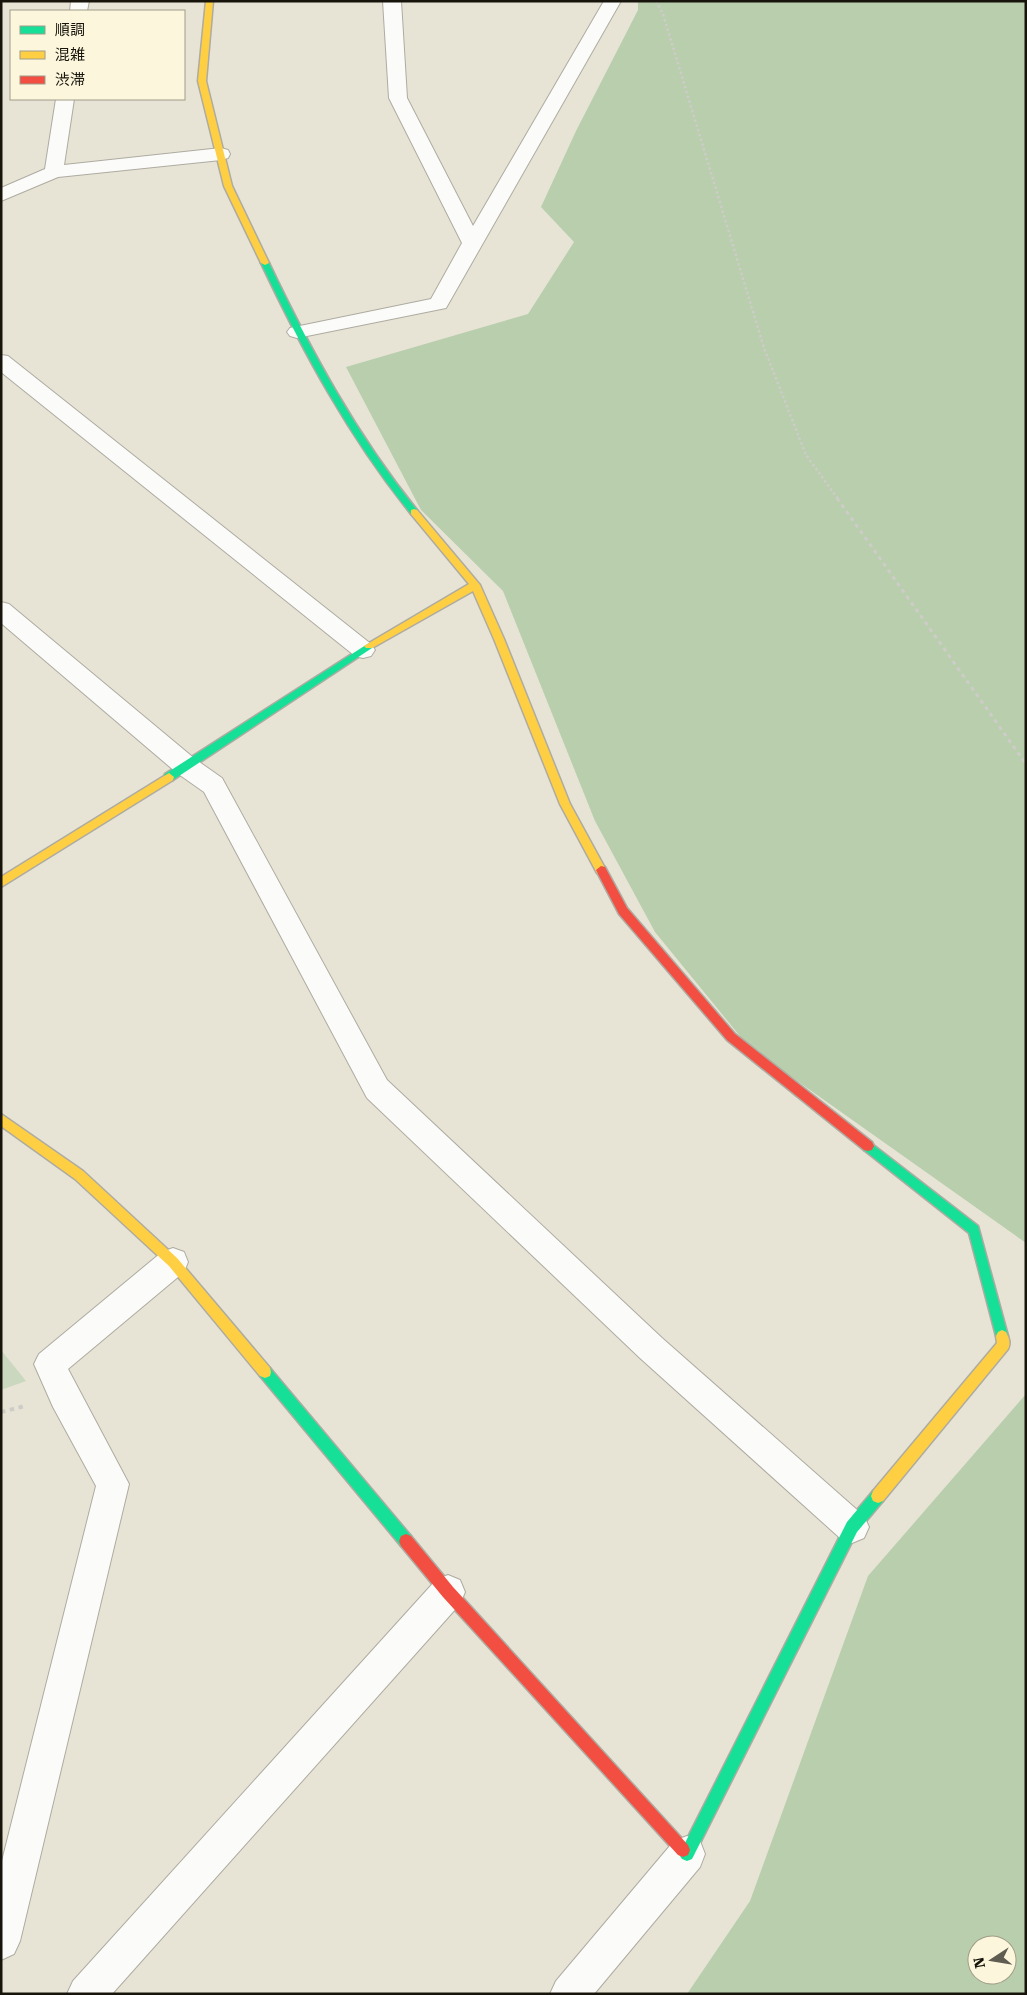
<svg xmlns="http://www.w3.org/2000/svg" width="1027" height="1995" font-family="'Roboto Serif','Noto Sans JP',serif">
  <rect width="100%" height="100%" fill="#e7e4d6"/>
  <!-- green -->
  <path fill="#cad8bf" d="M1,1350l25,31 -25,9z"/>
  <!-- forest -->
  <path fill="#b8ceac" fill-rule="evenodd" d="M638,1h388v1242l-278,-197 -93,-114 -60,-111 -92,-230 -82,-81 -75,-143 182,-53 46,-72 -33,-35 35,-76 62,-121z
    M1026,1394v600h-339l63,-93 118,-325zM977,1945h30v30h-30z"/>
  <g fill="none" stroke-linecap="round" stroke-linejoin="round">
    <defs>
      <path id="street" d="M71,1h18l-2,10h-17z
        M383,1h18l6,97 66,128 131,-225h17l-175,307 -149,30 -7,-2 -3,-4 3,-4 141,-29 31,-56 -73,-145z
        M56,99h18l-10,66 157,-17 7,2 2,4 -2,4 -7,2 -163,17 -57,24v-13l44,-19z
        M1,355l7,1 363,288 4,6 -4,6 -8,2 -8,-2 -354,-284z
        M1,602l8,2 186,155 27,19 165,302 275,258 202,178 5,11 -5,11 -12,5 -12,-5 -200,-180 -273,-260 -163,-306 -27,-19 -176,-150z
        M173,1248l11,4 4,10 -4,10 -116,97 61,115 -109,457 -6,13 -13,6v-95l95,-379 -43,-79 -19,-43 5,-10 123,-102z
        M448,1575l12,5 5,12 -5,12 -348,390h-45l6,-13 363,-401z
        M687,1836l13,5 5,13 -5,13 -106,127h-44l6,-13 118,-140z"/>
      <path id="fast" d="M262,261l7,2c42,88 87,171 148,247v4h-6c-62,-77 -108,-162 -150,-251z
        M369,643l3,1 2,2 -2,2 -199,132h-8l-1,-3 1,-3z
        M868,1141l110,85 30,110 -2,4 -4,2 -4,-2 -2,-4 -27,-103 -105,-83 -2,-4 2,-4z
        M265,1366l5,2 141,168 2,5 -2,5 -5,2 -5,-2 -141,-170 -1,-4 1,-4z
        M878,1489l5,2 2,5 -2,5 -26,31 -165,327 -5,2 -5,-2 -6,-9 2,-5 7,-2 162,-321 26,-31z"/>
      <path id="slow" d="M206,1h7l-7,80 26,105 37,77 -4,2 -4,-2 -37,-77 -26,-105z
        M414,509l3,1 63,75 24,54 66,165 36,66 -1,3h-8l-37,-69 -66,-165 -21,-48 -101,57h-6l-2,-2 105,-62 -58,-70v-4z
        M169,773l5,4 -1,3 -172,107v-10z
        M1,1114l82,57 94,87 93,110 1,4 -1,4 -5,2 -5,-2 -91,-110 -94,-87 -74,-53z
        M1002,1330l4,2c3,6 5,11 2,17l-125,152 -5,2 -5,-2 -2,-5 2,-5 124,-148 -1,-7 2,-4z"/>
      <path id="jam" d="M601,866l4,1 22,41 108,126 137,108 2,4 -2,4 -4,1 -4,-1 -137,-110 -108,-126 -23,-44z
        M406,1534l5,2 42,51 235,258 2,5 -2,5 -5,2 -5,-2 -235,-258 -42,-51 -2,-5 2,-5z"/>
    </defs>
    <!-- street casing -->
    <use href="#street" stroke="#aeaba1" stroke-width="2"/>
    <!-- fast casing -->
    <use href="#fast" stroke="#aeaba1" stroke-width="3"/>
    <!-- slow casing -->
    <use href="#slow" stroke="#aeaba1" stroke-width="3"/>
    <!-- jam casing -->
    <use href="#jam" stroke="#aeaba1" stroke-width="3"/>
    <!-- path-far2 -->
    <path stroke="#cdccc8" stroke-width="2.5" stroke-dasharray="2.5 2.5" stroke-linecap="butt" d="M656,1l7,13 101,334 42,107 32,44"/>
    <!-- path-far1 -->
    <path stroke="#cdccc8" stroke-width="3" stroke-dasharray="4 4" stroke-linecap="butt" d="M837,498l189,266"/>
    <!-- path -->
    <path stroke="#cdccc8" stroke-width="4" stroke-dasharray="4.5 4.5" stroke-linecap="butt" d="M1,1412l24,-6"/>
    <!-- street -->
    <use href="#street" fill="#fbfbf9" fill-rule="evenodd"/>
    <!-- fast -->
    <use href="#fast" fill="#16e098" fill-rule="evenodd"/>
    <!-- slow -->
    <use href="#slow" fill="#ffcf43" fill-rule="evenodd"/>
    <!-- jam -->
    <use href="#jam" fill="#f24e42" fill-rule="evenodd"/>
  </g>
  <!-- border -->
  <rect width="1027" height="1995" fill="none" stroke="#16140b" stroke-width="5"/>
  <!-- legend -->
  <rect x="10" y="10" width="175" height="90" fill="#fcf6dc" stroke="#a09c88"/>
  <rect x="20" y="26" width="25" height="8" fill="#16e098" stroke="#a09c88"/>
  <text x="55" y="35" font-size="15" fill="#16140b">順調</text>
  <rect x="20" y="51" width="25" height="8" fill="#ffcf43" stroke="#a09c88"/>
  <text x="55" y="60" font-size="15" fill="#16140b">混雑</text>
  <rect x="20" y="76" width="25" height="8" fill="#f24e42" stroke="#a09c88"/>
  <text x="55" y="85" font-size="15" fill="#16140b">渋滞</text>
  <!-- north arrow -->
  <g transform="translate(992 1960) rotate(258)"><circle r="24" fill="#fcf6dc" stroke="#a09c88"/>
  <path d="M0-4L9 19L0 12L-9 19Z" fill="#5f5d52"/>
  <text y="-8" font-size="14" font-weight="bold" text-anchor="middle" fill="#16140b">N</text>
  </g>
</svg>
